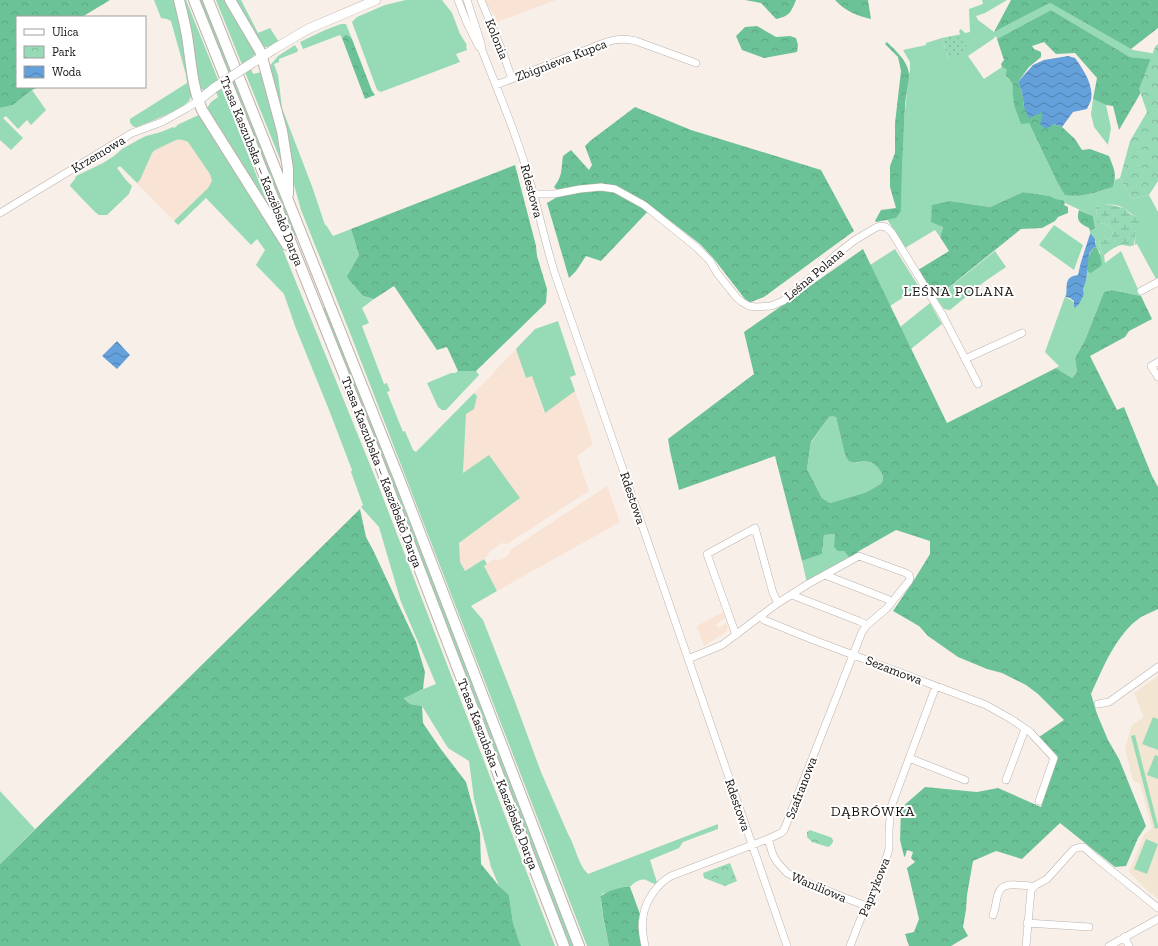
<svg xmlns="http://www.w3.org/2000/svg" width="1158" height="946" font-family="'Zilla Slab',serif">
  <defs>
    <pattern id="forest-crowns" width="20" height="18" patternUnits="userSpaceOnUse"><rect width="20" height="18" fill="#6cc297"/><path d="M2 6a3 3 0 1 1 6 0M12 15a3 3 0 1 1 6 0" fill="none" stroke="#5da681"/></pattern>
    <pattern id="wetland-marsh" width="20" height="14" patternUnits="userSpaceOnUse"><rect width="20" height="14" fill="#96dab6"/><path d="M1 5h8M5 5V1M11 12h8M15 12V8" fill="none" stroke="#80ba9b"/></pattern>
    <pattern id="park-crowns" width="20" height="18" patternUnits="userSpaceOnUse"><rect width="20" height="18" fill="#96dab6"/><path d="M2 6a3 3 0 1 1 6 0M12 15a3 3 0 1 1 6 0" fill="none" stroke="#80ba9b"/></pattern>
    <pattern id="garden-dots" width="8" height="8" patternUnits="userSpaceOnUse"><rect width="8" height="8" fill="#96dab6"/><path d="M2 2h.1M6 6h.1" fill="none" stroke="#80ba9b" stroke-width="1.8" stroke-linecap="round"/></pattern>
    <pattern id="water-waves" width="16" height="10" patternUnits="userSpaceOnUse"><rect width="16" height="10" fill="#64a0da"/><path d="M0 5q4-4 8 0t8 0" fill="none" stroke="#5181af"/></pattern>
  </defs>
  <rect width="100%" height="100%" fill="#f9efe9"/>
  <!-- commercial -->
  <path fill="#f8e3d5" d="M484,0h72l-59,22 -2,-6z
    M189,127l37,51 -18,10 -34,33 -37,-38 3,-3 12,-27 11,-11z
    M516,349l10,29 6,-2 12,37 31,-22 18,53 -16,12 12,35 -82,53 -5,-1 -14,10 1,2 -24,16 -5,-9 -1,-19 61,-45 -57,-24 3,-60 11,-17 -3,-4z
    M607,486l13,36 -123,69 -13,-25 10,-7 4,2 11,-6 1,-5z
    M723,612l2,6 -9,6 2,4 9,-5 1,4 -2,5 -22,14 -7,-20z"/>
  <!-- education -->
  <path fill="#f2e6d2" d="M1158,676v223l-12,-10 -17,-17 15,-37 8,-7 -12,-44 -7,-3 -8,-33 7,-23 12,-8 -10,-24z"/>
  <!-- grass -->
  <path fill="#96dab6" d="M154,0h22l16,93c-1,4 -2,6 -4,9 -12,10 -36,19 -51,25h-3l-4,-4v-4l57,-36 -1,-8 -15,-54 -4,-2 -6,-1z
    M181,0h5l84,209 -64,-99 5,-8 7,-5 -5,-12 -9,5 -5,-1z
    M199,0h4l94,236 -3,1z
    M216,0h11l29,53 -8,9 5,12 9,-2 16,54 6,43z
    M233,0h8l17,33 12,-5 9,14c-7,3 -11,7 -19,4z
    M406,0h36l10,13 8,21 7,11 -1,1 1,4 -11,4 4,8 -79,30 -4,-2 -25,-68 5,-5 28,-12z
    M982,0h25l-22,13 -9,3 2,4 16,12 56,-29 83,47 24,4 -1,6 -26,-3 -79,-47 -54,29 -1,-3 -3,3 -25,17 16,23 18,-12 5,3v8l5,4 1,4v11l8,26h8l29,61 7,10c14,4 34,-2 48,-7l2,-7 5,-2 11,21 18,-4 9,17v66l-2,1 -19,-35 -2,1 1,-29c-5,-2 -7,-4 -11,-7 -8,-6 -21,-5 -29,-2l2,18 4,-2 6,2 5,6 -2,7 -6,2h-5l-1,4 4,10 1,1 1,8 16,-12 20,45 -29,-6 -8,2 -19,48 -10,18 2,14 -5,6 -16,-10 3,-2 -14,-14 22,-61 -1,7c6,1 7,5 12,6l1,-1 5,-9 -1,-5 3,-8 1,-12 1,3 13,-11 -1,-3v-6l-4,-5 -1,-8 -3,-4h-2v-4l5,-3 -2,-12 -28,-13 -2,-3 -7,-1 -6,-3 -27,-4 -33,15 -40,-6 -10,36 -5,-7 -30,18 -18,-29 9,-1c5,-48 7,-97 13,-144l1,-2v-10l-7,-12 23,-5v-2l16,-5 6,21 14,-25h-2l-1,-3 2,-2 4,4 5,-1 -1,-23 14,-5z
    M341,24h5l6,15 -5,-3h-3l-2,2 -2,-3 -37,14 -3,-7 25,-12z
    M295,45l3,5 -1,2 -18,7v3l-5,2 4,11 4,33 31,81 12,36h1l7,11 18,-7 8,26 -12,21 1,3 15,17 11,3 -12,9 7,15 -7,3 22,58 3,-1 3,8 -3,1 16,40 2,-1 8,19 3,2 58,-59 3,3 -3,13 -8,5 -3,59 26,-18 31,43 -61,45 1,19 5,9 19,-12 3,5 -3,2 13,25 -26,15 12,14 31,79 27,73 27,62c8,13 9,29 20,40l130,-50v5l-35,13 -4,6 -29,12 6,19 1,3 -2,2c-4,-1 -6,-3 -9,-4 -6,-2 -12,3 -16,7h-6l-22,7c-3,13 5,39 7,52h-22l-235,-608 -51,-128 -8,-29 -7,-43 -18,-70 10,-12z
    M32,90l14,20 -15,15 -4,-5 -9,9 -12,-13 -3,2 20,20 -12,12 -11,-10v-32l13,-3z
    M1093,99l13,6 5,23 -3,17 -14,-18 -3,-13z
    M201,114l72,116 10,20 94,232 178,464h-33l-2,-2 -7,-21 -4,-28 -10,-9 -8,-19 -17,-68 -5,-38 -21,-13 -26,-42 -12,-2 -6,-7 32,-13 -35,-82 -22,-75 -18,-20 2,-2 -12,-33 1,-2 -23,-60 -34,-84 -11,-32 -28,-29 9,-15 -8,-11 -6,6 -1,-1 -44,-46 -28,27 -4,-4 34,-33 4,-7 -2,-7 -22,-32c-4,-2 -7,-3 -12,-2l-21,10 -3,3 -12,27 -3,3 -17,-17 -3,2 9,12 6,6 -3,8 -22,21h-8l-4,-3 -25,-26v-1l5,-6 1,-3 27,-13 11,-7 8,-7 16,-9 8,-4 15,-4 12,-5 1,1 3,-2v-1z
    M1054,225l29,20 -9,25 -35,-25z
    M895,249l24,38 -29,19 -20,-41z
    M995,251l11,16 -22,15 -34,28 -6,-1 -8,-11z
    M930,303l12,21 -31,25 -11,-22z
    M326,307l49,125 199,514h-4l-190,-492 -58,-146z
    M558,321l18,54 -6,2 5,14 -30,22 -13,-37 -6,2 -10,-29 19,-20z
    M458,371h18l3,4 -33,35h-4l-4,-3 -11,-24 24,-10h4z
    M832,415l4,2 9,38 11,8 10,-3 9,5 5,5 3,8 -1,6 -15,8 -37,11 -8,-5 -15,-29 4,-26 18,-26z
    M836,534l8,17 6,8 -43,24 -5,-22 20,-7 2,-19z
    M1153,717l5,2v31l-16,-6z
    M1135,735l23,91v2l-3,1 -24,-93z
    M1155,755l3,1v23l-11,-4z
    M0,791l35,38 -35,35z
    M1146,839l12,5 -11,30 -13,-5z"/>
  <!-- forest -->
  <path fill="url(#forest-crowns)" fill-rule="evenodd" d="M0,0h110l-28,17h-65v70h22l-7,3 -19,15 -13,3z
    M745,0h51c-5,12 -6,16 -20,19l-15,-16z
    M835,0h33l3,19c-14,-3 -26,-8 -36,-19z
    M1011,0h147v28l-27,21 -81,-46 -56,29z
    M1051,10l79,47 26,3 -2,10 -35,60 -6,-24 -7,-1 -13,-6 4,-21 -22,-25 -19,1 -12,-12 -12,4 2,3 7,3v5l-12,10 -11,15 4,10 2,15 19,5 11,12 8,3 13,12 7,11 8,-1 19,7c5,13 8,17 4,31 -14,5 -34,11 -48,8l-7,-11 -29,-61 -8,1c-3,-9 -8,-19 -8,-28 -1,-4 1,-9 -1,-13 -3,-5 -8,-6 -5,-13l-5,-3 -1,-3 3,-4 -7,-21z
    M757,26l19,11 14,-1 6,2 2,7 -1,7 -33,6 -22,-8 -6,-14 9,-9z
    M347,35l5,4 20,52 3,4 -10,4 -23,-61 2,-2z
    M887,42c8,8 21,19 22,32 0,9 -4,24 -4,33 -2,35 -4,69 -4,104l-5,7 -20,4 -1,-1 6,-11 15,-2 -6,-21v-21l5,-13v-30l6,-52 -3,-14 -13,-13z
    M635,107l56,23 130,40 33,61 -90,66 -16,6 -34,-44 -14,-15 -48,-37 -51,54 -15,-5 -10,15 -7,7 -22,-75 15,-9 -8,-7c9,-12 7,-17 9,-31l8,-6 18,20 3,-5 -7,-19 5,-5z
    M515,165l21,81 1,10 10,33 -1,14 -70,68h-18l-11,-24 -10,3 -43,-64 -20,13 -11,-3 -15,-17 -1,-3 12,-21 -8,-26z
    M1023,192l27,4 6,3 7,1 2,3 -1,2 4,2v6l-10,4 -3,4 -13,7 -21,1 -78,63h-10l-15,-22 31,-19 -9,-14 3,-10 -12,-5 1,-17 18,-4 40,6z
    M1079,210l14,6 2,12 -5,3 -1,-3c-10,-4 -13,-8 -10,-18z
    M1096,247c4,5 5,12 6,18l-11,8 -3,-1 -1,-3 1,-12 5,-9z
    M863,249l84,174 109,-55 16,10 5,-6 -2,-14 10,-18 19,-48 8,-2 29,6 11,23 -23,12 -4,6 -35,19 27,54 7,-3 28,69 6,11v122c-5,3 -12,5 -17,8 -25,17 -38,51 -50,77l6,20 11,26 11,19 27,67 -8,12 -12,28 -11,1 -55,-44 -38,36 -26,-8 -23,10 -6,34 -1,15 -3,17 5,9 -17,10h-42l-4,-12 9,-2 5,-13 -12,-51 8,-6 -4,-4 2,-6 -6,-2 -2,7 -1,-1 -4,-16 1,-32 24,-21 52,5 21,-4 43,19 16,-50 -18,-20 25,-17 -26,-26 -12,-9 -24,-12 -15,-4 -29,-12 -30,-21 -9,-10 -26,-15 21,-31 16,-26v-13l-34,-11 -37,21 -9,8 -6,-8h-6l-4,-4 1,-13 -11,1 -2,19 -20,7 -27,-105 -96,34 -9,-39 -2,-12 86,-65 -10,-42zM832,416l4,1 9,38 4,6c10,3 9,0 16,0 8,0 17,9 18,17 0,1 -1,5 -2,6l-14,8 -37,11 -8,-5 -15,-29 4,-27 18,-25z
    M360,509l6,28 7,13 43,92 9,30 -2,17 -19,9 6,6 12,2 1,17 17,25 26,34 14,51 1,31 18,22 10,9 4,28 7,21 2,2h-522v-82z
    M624,887h6l10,27 2,32h-33l-6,-30 -2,-18 -1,-1c6,-6 16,-8 24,-10z"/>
  <!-- wetland -->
  <path fill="url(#wetland-marsh)" d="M1101,205h10l13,3 6,6 6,2 4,5 -1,6 -3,3 -2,15c-7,3 -6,0 -12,0 -7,1 -13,6 -18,10l-1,-1 -4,-10 1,-4h5l6,-2 2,-7 -5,-6 -6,-2 -4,3 -1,-4 -1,-15z"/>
  <!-- park -->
  <path fill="url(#park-crowns)" d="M1158,44v137l-9,14 -18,4 -11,-21 10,-37 17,-29 -8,-23 16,-42z
    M810,830l20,7 2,1 1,3 -2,4 -3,2 -16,-5 -5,-5v-5z
    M730,863l7,18 -12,5 -21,-8 -1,-5z"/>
  <!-- garden -->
  <path fill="url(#garden-dots)" d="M962,34l5,10 -4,11 -15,4 -6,-21z"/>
  <!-- water -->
  <path fill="url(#water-waves)" d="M1068,56l7,2c8,11 19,27 16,42 -1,3 -3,6 -4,9l-14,3 -11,15 -8,-3 -8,5 -6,-5 3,-12 -14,6 -5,-11 -2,-15 -4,-10 15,-17 11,-5z
    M1090,234l2,1 3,4v3l1,5 -3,1 -4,6 -3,27 -3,8 1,5 -5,10 -4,4 -1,-2v-5l-4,-3 -4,-1c2,-11 -3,-20 12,-22l3,-13z
    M117,341l13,14 -13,14 -15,-13z"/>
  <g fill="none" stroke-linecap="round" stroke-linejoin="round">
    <defs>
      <path id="minor" d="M458,0l9,23 12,24
        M467,0l14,43 1,7c15,39 32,78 44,118 11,35 18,71 29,106l65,187 167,485
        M481,0l22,53 9,26
        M496,85l108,-42c11,-4 21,-5 32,-2l60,22
        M533,194h21l26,-5 21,-2 14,2 29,16 52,42 14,14 7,12 20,25 5,4 7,4 7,1 15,-1 12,-5 40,-34 15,-14 17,-13 20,-12 5,-2 6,1 6,6 51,83 35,68
        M0,213l132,-80 30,-11 25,-14 11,-7
        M1141,291l17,-9
        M965,359l57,-26
        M1158,362l-7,4 7,11
        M825,575l62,24 5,3
        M792,595l67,26 8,4
        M760,616l4,4 47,19 175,66 25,14 19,13 24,26 -15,43
        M736,635l-29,-81 48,-26 18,65 5,10
        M1098,704l11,-2 49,-35
        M909,758l56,22
        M1006,780l19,-51
        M768,839l5,16 4,7 10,11 13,7 66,26
        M993,915c6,-16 0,-32 24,-30 6,0 11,0 16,2
        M1027,923l62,4
        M1124,937l5,9
        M645,946c-2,-10 -4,-19 -2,-29 2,-16 14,-33 28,-41l97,-37 13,-6 3,-3 78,-198 5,-7 20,-17 22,-27 1,-3 -1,-3 -3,-2 -47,-17 -51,28 -30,19 -56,42 -34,14
        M850,946l13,-33 7,-13 16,-41 3,-10v-19l2,-23 45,-121
        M1026,946l5,-56 5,-5 11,-6 27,-30 7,-2 4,1 11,10 62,50
        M1109,946l49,-27"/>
      <path id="major" d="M249,65l25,-16 34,-20 68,-29
        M198,101l16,-13"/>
      <path id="highway" d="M179,0c3,12 6,24 8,36 4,25 5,51 15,74l85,135
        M194,0l178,445 192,501
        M208,0l192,481 179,465
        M230,0l30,51 2,6 20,74 6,38v25"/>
    </defs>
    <!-- minor casing -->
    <use href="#minor" stroke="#bbb2ac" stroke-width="8"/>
    <!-- major casing -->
    <use href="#major" stroke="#bbb2ac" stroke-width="10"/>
    <!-- highway casing -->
    <use href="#highway" stroke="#bbb2ac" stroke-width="12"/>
    <!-- minor -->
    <use href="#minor" stroke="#fff" stroke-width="7"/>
    <!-- major -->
    <use href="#major" stroke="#fff" stroke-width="9"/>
    <!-- highway -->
    <use href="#highway" stroke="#fff" stroke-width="10"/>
    <defs>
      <path id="major-bridge" d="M214,88l35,-23"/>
    </defs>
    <!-- major-bridge casing -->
    <use href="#major-bridge" stroke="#bbb2ac" stroke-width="10" stroke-linecap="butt"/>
    <!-- major-bridge -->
    <use href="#major-bridge" stroke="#fff" stroke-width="9"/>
  </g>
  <g text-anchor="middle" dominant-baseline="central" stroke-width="4" stroke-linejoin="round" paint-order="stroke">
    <!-- street labels -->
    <g font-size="13" fill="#15120f" stroke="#fff">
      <text transform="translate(497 39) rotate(68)">Kolonia</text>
      <text transform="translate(561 60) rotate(-21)">Zbigniewa Kupca</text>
      <text transform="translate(98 154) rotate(-31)">Krzemowa</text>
      <text transform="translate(262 171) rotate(68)">Trasa Kaszubska – Kaszëbskô Darga</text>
      <text transform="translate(532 191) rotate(75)">Rdestowa</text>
      <text transform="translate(814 274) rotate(-40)">Leśna Polana</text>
      <text transform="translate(382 472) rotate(69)">Trasa Kaszubska – Kaszëbskô Darga</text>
      <text transform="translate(633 498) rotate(71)">Rdestowa</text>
      <text transform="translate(894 670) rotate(21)">Sezamowa</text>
      <text transform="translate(498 774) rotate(69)">Trasa Kaszubska – Kaszëbskô Darga</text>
      <text transform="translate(801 788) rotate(-69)">Szafranowa</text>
      <text transform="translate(738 805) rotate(71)">Rdestowa</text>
      <text transform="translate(819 887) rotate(23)">Waniliowa</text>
      <text transform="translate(874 887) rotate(-68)">Paprykowa</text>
    </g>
    <!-- neighbourhood labels -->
    <g font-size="14" letter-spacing="1" fill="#15120f" stroke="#fff">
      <text x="959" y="291">LEŚNA POLANA</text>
      <text x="873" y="811">DĄBRÓWKA</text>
    </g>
  </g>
  <!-- legend -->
  <rect x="16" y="16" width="130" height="72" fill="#ffffff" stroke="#a1a09f"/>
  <rect x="24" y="29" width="20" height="6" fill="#ffffff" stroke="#a1a09f"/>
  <text x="52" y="36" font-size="12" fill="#15120f">Ulica</text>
  <rect x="24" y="46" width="20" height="12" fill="url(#park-crowns)" stroke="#a1a09f"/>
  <text x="52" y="56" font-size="12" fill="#15120f">Park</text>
  <rect x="24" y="66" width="20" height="12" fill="url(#water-waves)" stroke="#a1a09f"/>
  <text x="52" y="76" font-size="12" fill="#15120f">Woda</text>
</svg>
